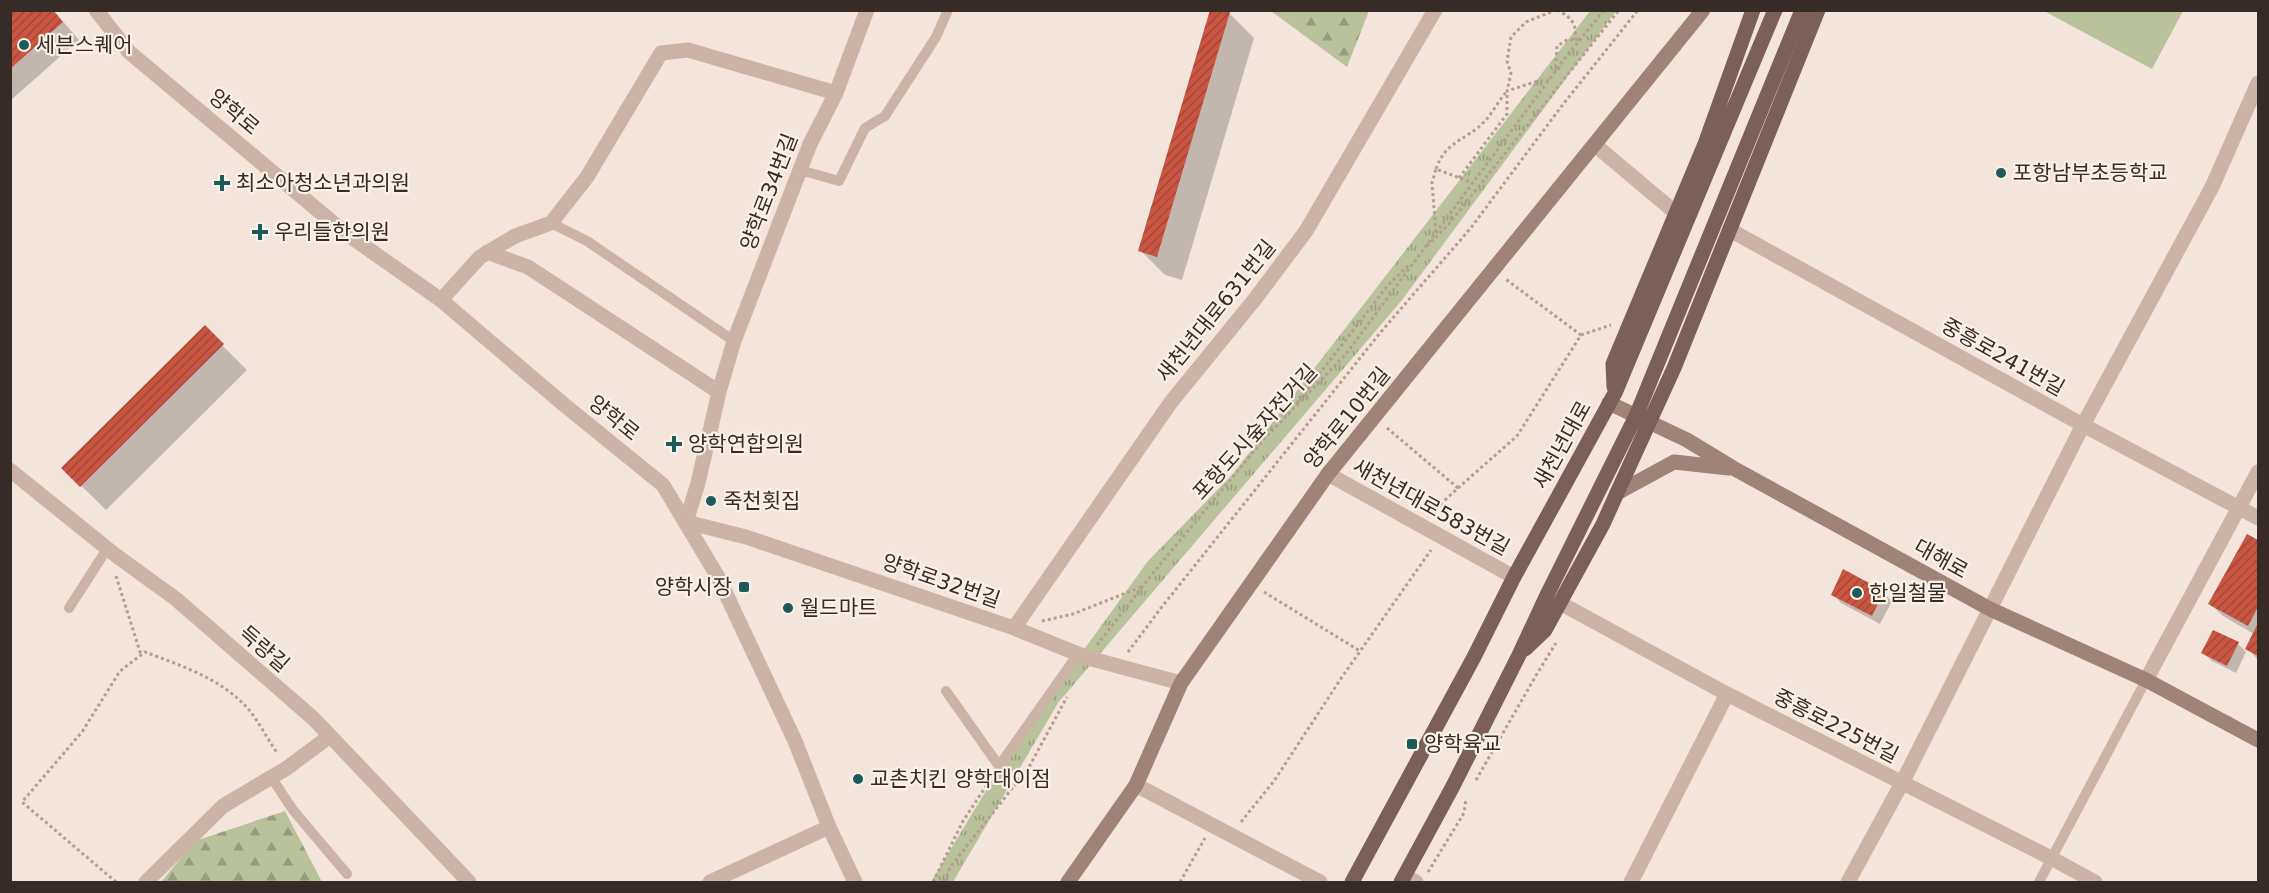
<svg xmlns="http://www.w3.org/2000/svg" width="2269" height="893" font-family="'DejaVu Sans','Noto Sans KR',sans-serif">
  <defs>
    <pattern id="grass-tufts" width="24" height="20" patternUnits="userSpaceOnUse" patternTransform="scale(1.5)"><rect width="24" height="20" fill="#b9c29b"/><path d="M3 7l-1-3M5 7V3M7 7l1-3M15 17l-1-3M17 17v-4M19 17l1-3" fill="none" stroke="#979e7e"/></pattern>
    <pattern id="forest-firs" width="22" height="20" patternUnits="userSpaceOnUse" patternTransform="scale(1.5)"><rect width="22" height="20" fill="#b9c29b"/><path d="M5 1l3.5 6h-7zM16 11l3.5 6h-7z" fill="#979e7e"/></pattern>
    <pattern id="building-hatch" width="6" height="6" patternUnits="userSpaceOnUse" patternTransform="scale(1.5)"><rect width="6" height="6" fill="#ca5542"/><path d="M-1 1l2-2M0 6l6-6M5 7l2-2" fill="none" stroke="#a54737"/></pattern>
  </defs>
  <rect width="100%" height="100%" fill="#f3e5db"/>
  <!-- grass -->
  <path fill="url(#grass-tufts)" d="M1590,11h26l-214,289 -344,403 -105,179h-22l74,-123 143,-198 84,-86z"/>
  <!-- forest -->
  <path fill="url(#forest-firs)" d="M1271,11h98l-22,56z
    M285,811l37,71h-161l34,-41z"/>
  <!-- garden -->
  <path fill="#b9c29b" d="M2044,11h139l-31,58z"/>
  <!-- shadow -->
  <path fill="#0003" d="M10,10h43l26,30 -68,60z
    M1211,10l18,3 25,25 -72,242 -17,-5 -25,-25z
    M205,328l42,42 -141,140 -43,-42z
    M2248,536l10,6v118l-11,-12 7,-14 -31,-18 -13,-12z
    M1883,592l9,9 -12,23 -39,-21 -8,-9z
    M2238,644l8,8 -10,21 -24,-12 -9,-8z"/>
  <!-- building -->
  <path fill="url(#building-hatch)" d="M10,10h43l10,12 -53,47z
    M1210,10l20,2 -73,245 -19,-6z
    M205,325l19,19 -144,143 -19,-19z
    M2247,534l11,6v67l-10,19 -40,-22z
    M1843,569l41,22 -12,25 -41,-21z
    M2258,623v33l-13,-7z
    M2213,630l26,12 -12,24 -26,-13z"/>
  <g fill="none" stroke-linecap="round" stroke-linejoin="round">
    <!-- path -->
    <path stroke="#b79d91" stroke-width="3" stroke-dasharray="3 3" stroke-linecap="butt" d="M1557,10c13,6 22,15 17,30
      M1555,73l2,-27 10,-6 14,-1
      M1549,80l-14,2 -28,9 4,-18 -4,-12 4,-24 15,-15 30,-12
      M1436,169c10,-29 30,-28 49,-48 8,-9 14,-21 22,-30
      M1459,178l48,-64v-22
      M1436,232l-4,-49 4,-14 37,14
      M1427,246l22,-22 170,-214
      M1581,335l30,-10
      M1297,403l91,-118 22,-21
      M1387,428l71,60 -26,24
      M1458,488l59,-52 64,-101 -77,-57
      M116,576l25,79
      M1264,592l96,59
      M1042,621l31,-7 68,-27
      M1097,645l56,-72 112,-135 81,-84 220,-297 38,-47
      M1128,652l33,-44 219,-275 90,-104 91,-122 77,-97
      M1476,780l62,-108 18,-29
      M1241,822l33,-41 68,-104 89,-127
      M1428,872l36,-59 2,-14
      M116,882l-94,-80 60,-70 38,-61 25,-19c37,14 78,27 105,59 10,13 18,29 28,43
      M933,882l30,-61 29,-44
      M944,882l7,-16 78,-99 38,-70
      M1180,882l25,-44"/>
    <!-- service -->
    <path stroke="#cbb4a7" stroke-width="10" d="M800,170l39,11 26,-53 20,-12 51,-79 12,-27
      M551,223l36,18 147,100
      M69,608l38,-59
      M946,691l53,75 79,-112
      M271,777l22,33 54,64
      M2039,882l107,-202"/>
    <!-- minor -->
    <path stroke="#cbb4a7" stroke-width="15" d="M867,10l-31,83 -26,51 -76,197 -15,51 -21,91 -12,39 60,15 268,91 74,30 93,25
      M1595,145l81,68
      M1730,230l353,195 175,93
      M487,252l41,15 191,125
      M441,300l39,-43 35,-21 36,-13 36,-46 74,-124 27,-3 148,43
      M10,470l104,84 62,45 138,120 155,163
      M1328,474l186,103
      M1560,603l167,91 324,164 44,24
      M1014,628l157,-226 84,-103 51,-68 129,-221
      M2146,680l112,-208
      M1136,785l184,97
      M1405,876l11,6
      M146,882l77,-76 64,-38 43,-32
      M710,882l119,-55
      M1631,882l96,-188
      M1848,882l54,-99 181,-358 129,-238 46,-104"/>
    <!-- tertiary -->
    <path stroke="#cbb4a7" stroke-width="15" d="M96,10l33,42 215,180 97,68 121,103 101,82 55,92 77,164 34,86 26,55"/>
    <!-- secondary -->
    <path stroke="#9f8278" stroke-width="15" d="M1609,403l78,37 46,28 257,141 156,71 112,60
      M1617,493l57,-31 55,6
      M1068,882l68,-97 45,-102 147,-209 375,-464"/>
    <!-- primary -->
    <path stroke="#7a6058" stroke-width="15" d="M1614,387l-1,-23 92,-220 48,-134
      M1525,649l20,-19 58,-106 14,-31 57,-125 144,-358
      M1352,882l122,-225 40,-80 101,-184 160,-383
      M1401,882l52,-96 67,-133 27,-58 89,-179 166,-406"/>
  </g>
  <!-- markers -->
  <g fill="#1c5b58" stroke="#faf0e8" stroke-width="2">
    <circle cx="24" cy="45" r="6"/>
    <circle cx="2001" cy="173" r="6"/>
    <path d="M219 174h6v6h6v6h-6v6h-6v-6h-6v-6h6z"/>
    <path d="M257 223h6v6h6v6h-6v6h-6v-6h-6v-6h6z"/>
    <path d="M671 435h6v6h6v6h-6v6h-6v-6h-6v-6h6z"/>
    <circle cx="711" cy="501" r="6"/>
    <rect x="738" y="581" width="12" height="12" rx="3"/>
    <circle cx="1857" cy="593" r="6"/>
    <circle cx="788" cy="608" r="6"/>
    <rect x="1406" y="738" width="12" height="12" rx="3"/>
    <circle cx="858" cy="779" r="6"/>
  </g>
  <g text-anchor="middle" dominant-baseline="central" stroke-width="4.5" stroke-linejoin="round" paint-order="stroke">
    <!-- poi labels -->
    <g font-size="21" fill="#372b28" stroke="#faf0e8" text-anchor="start">
      <text x="36" y="45">세븐스퀘어</text>
      <text x="2013" y="173">포항남부초등학교</text>
      <text x="236" y="183">최소아청소년과의원</text>
      <text x="274" y="232">우리들한의원</text>
      <text x="688" y="444">양학연합의원</text>
      <text x="723" y="501">죽천횟집</text>
      <text x="732" y="587" text-anchor="end">양학시장</text>
      <text x="1869" y="593">한일철물</text>
      <text x="800" y="608">월드마트</text>
      <text x="1424" y="744">양학육교</text>
      <text x="870" y="779">교촌치킨 양학대이점</text>
    </g>
    <!-- street labels -->
    <g font-size="21" fill="#372b28" stroke="#faf0e8">
      <text transform="translate(234 112) rotate(40)">양학로</text>
      <text transform="translate(769 192) rotate(-69)">양학로34번길</text>
      <text transform="translate(1216 311) rotate(-51)">새천년대로631번길</text>
      <text transform="translate(2003 357) rotate(29)">중흥로241번길</text>
      <text transform="translate(614 418) rotate(39)">양학로</text>
      <text transform="translate(1347 418) rotate(-51)">양학로10번길</text>
      <text transform="translate(1255 432) rotate(-48)">포항도시숲자전거길</text>
      <text transform="translate(1562 445) rotate(-61)">새천년대로</text>
      <text transform="translate(1431 507) rotate(29)">새천년대로583번길</text>
      <text transform="translate(1941 559) rotate(29)">대해로</text>
      <text transform="translate(941 581) rotate(19)">양학로32번길</text>
      <text transform="translate(264 649) rotate(41)">득량길</text>
      <text transform="translate(1836 726) rotate(27)">중흥로225번길</text>
    </g>
  </g>
  <!-- border -->
  <rect width="2269" height="893" fill="none" stroke="#372b28" stroke-width="24"/>
</svg>
